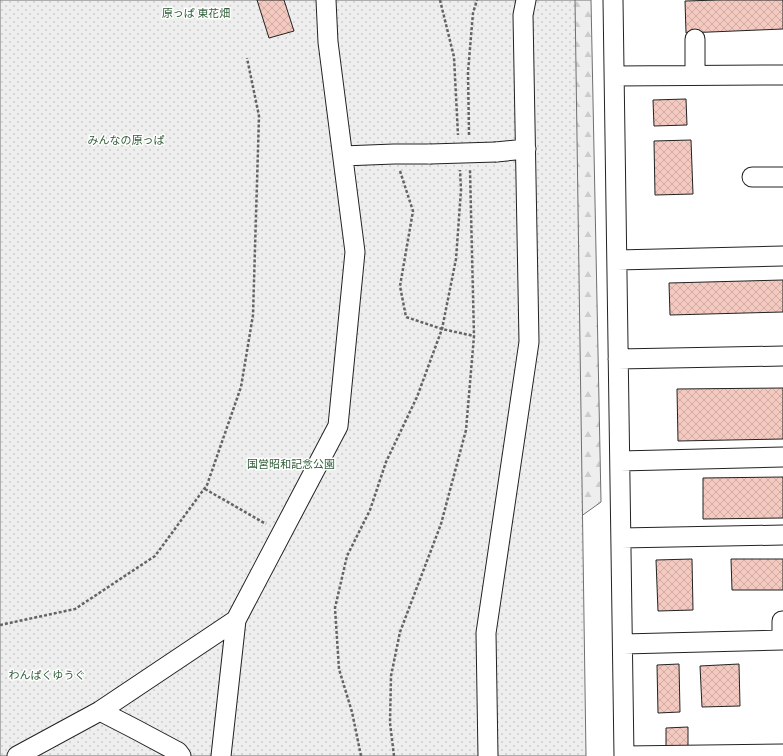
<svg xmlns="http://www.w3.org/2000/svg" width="783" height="756" font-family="Figtree,'Noto Sans JP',sans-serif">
  <defs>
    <pattern id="forest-firs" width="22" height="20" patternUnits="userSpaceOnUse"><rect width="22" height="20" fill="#eee"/><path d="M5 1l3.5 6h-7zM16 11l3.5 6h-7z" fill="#ccc"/></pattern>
    <pattern id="park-dots" width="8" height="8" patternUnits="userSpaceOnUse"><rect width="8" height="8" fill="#eee"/><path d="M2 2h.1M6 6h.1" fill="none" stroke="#ccc" stroke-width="1.8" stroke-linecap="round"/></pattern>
    <pattern id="building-cross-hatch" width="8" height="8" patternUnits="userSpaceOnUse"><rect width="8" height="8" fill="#f3c9c0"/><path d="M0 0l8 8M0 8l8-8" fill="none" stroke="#d0aca5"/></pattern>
  </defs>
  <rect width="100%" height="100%" fill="#fff"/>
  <!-- forest -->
  <path fill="url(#forest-firs)" stroke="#6f6f6f" d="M538,0h53l10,502 -21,15z"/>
  <!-- park -->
  <path fill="url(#park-dots)" stroke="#6f6f6f" d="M0,0h575l11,756h-586z"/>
  <!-- building -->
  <path fill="url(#building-cross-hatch)" stroke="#222" d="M257,0h27l10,31 -25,7z
    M719,0h64v29l-97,4 -1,-32z
    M686,99l1,26 -33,1 -1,-26z
    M691,140l2,54 -38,1 -1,-54z
    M783,280v32l-113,3 -1,-32z
    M783,388v51l-105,2 -1,-52z
    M783,477v41l-80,1v-41z
    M692,559l1,51 -35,1 -2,-51z
    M731,559h52v31h-51z
    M679,664l1,48 -22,1 -1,-48z
    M739,664l1,42 -38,1 -2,-41z
    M688,727v21h-22v-20z"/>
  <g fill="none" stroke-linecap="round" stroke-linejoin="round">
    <defs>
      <path id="minor" d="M613,0l11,756
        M695,39v36
        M614,76l169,-1
        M496,152l30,-3
        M343,156l51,-2h36
        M752,177h31
        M617,260l166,-4
        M618,359l165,-3
        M620,461l163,-4
        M621,538l162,-3
        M782,621v19
        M623,644l160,-4
        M100,711l35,18 43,23 3,4
        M17,756l83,-45 136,-91
        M221,756l15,-136 102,-194 17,-174 -27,-210 -2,-42
        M488,756l-2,-123 43,-291 -6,-327 3,-15
        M624,756l159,-2"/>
    </defs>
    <!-- minor casing -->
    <use href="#minor" stroke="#222" stroke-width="21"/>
    <!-- path -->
    <path stroke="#646464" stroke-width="2.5" stroke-dasharray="3 2" stroke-linecap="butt" d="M440,0l14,57 4,78
      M469,135l-1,-63 5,-59 4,-13
      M400,171l13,40 -13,75 6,31 36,12 32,7
      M205,489l61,35
      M0,625l75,-16 80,-53 52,-71 34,-98 12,-72 6,-199 -12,-58
      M361,756l-9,-44 -13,-43 -4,-61 12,-52 23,-46 16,-48 31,-65 25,-68 14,-70 5,-69 -1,-20
      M394,756l-4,-33 1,-47 9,-44 41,-108 25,-94 8,-94 -4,-166"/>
    <!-- minor -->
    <use href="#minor" stroke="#fff" stroke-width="19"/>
    <defs>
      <path id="minor-bridge" d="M430,154l66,-2"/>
    </defs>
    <!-- minor-bridge casing -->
    <use href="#minor-bridge" stroke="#222" stroke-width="21" stroke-linecap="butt"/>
    <!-- minor-bridge -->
    <use href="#minor-bridge" stroke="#fff" stroke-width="19"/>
  </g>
  <g text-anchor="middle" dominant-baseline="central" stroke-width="3" stroke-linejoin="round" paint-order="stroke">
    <!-- park labels -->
    <g font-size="11" fill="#2f5e38" stroke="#fff">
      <text x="196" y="13">原っぱ 東花畑</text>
      <text x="126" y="140">みんなの原っぱ</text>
      <text x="291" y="464">国営昭和記念公園</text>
      <text x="47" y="675">わんぱくゆうぐ</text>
    </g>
  </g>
</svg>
